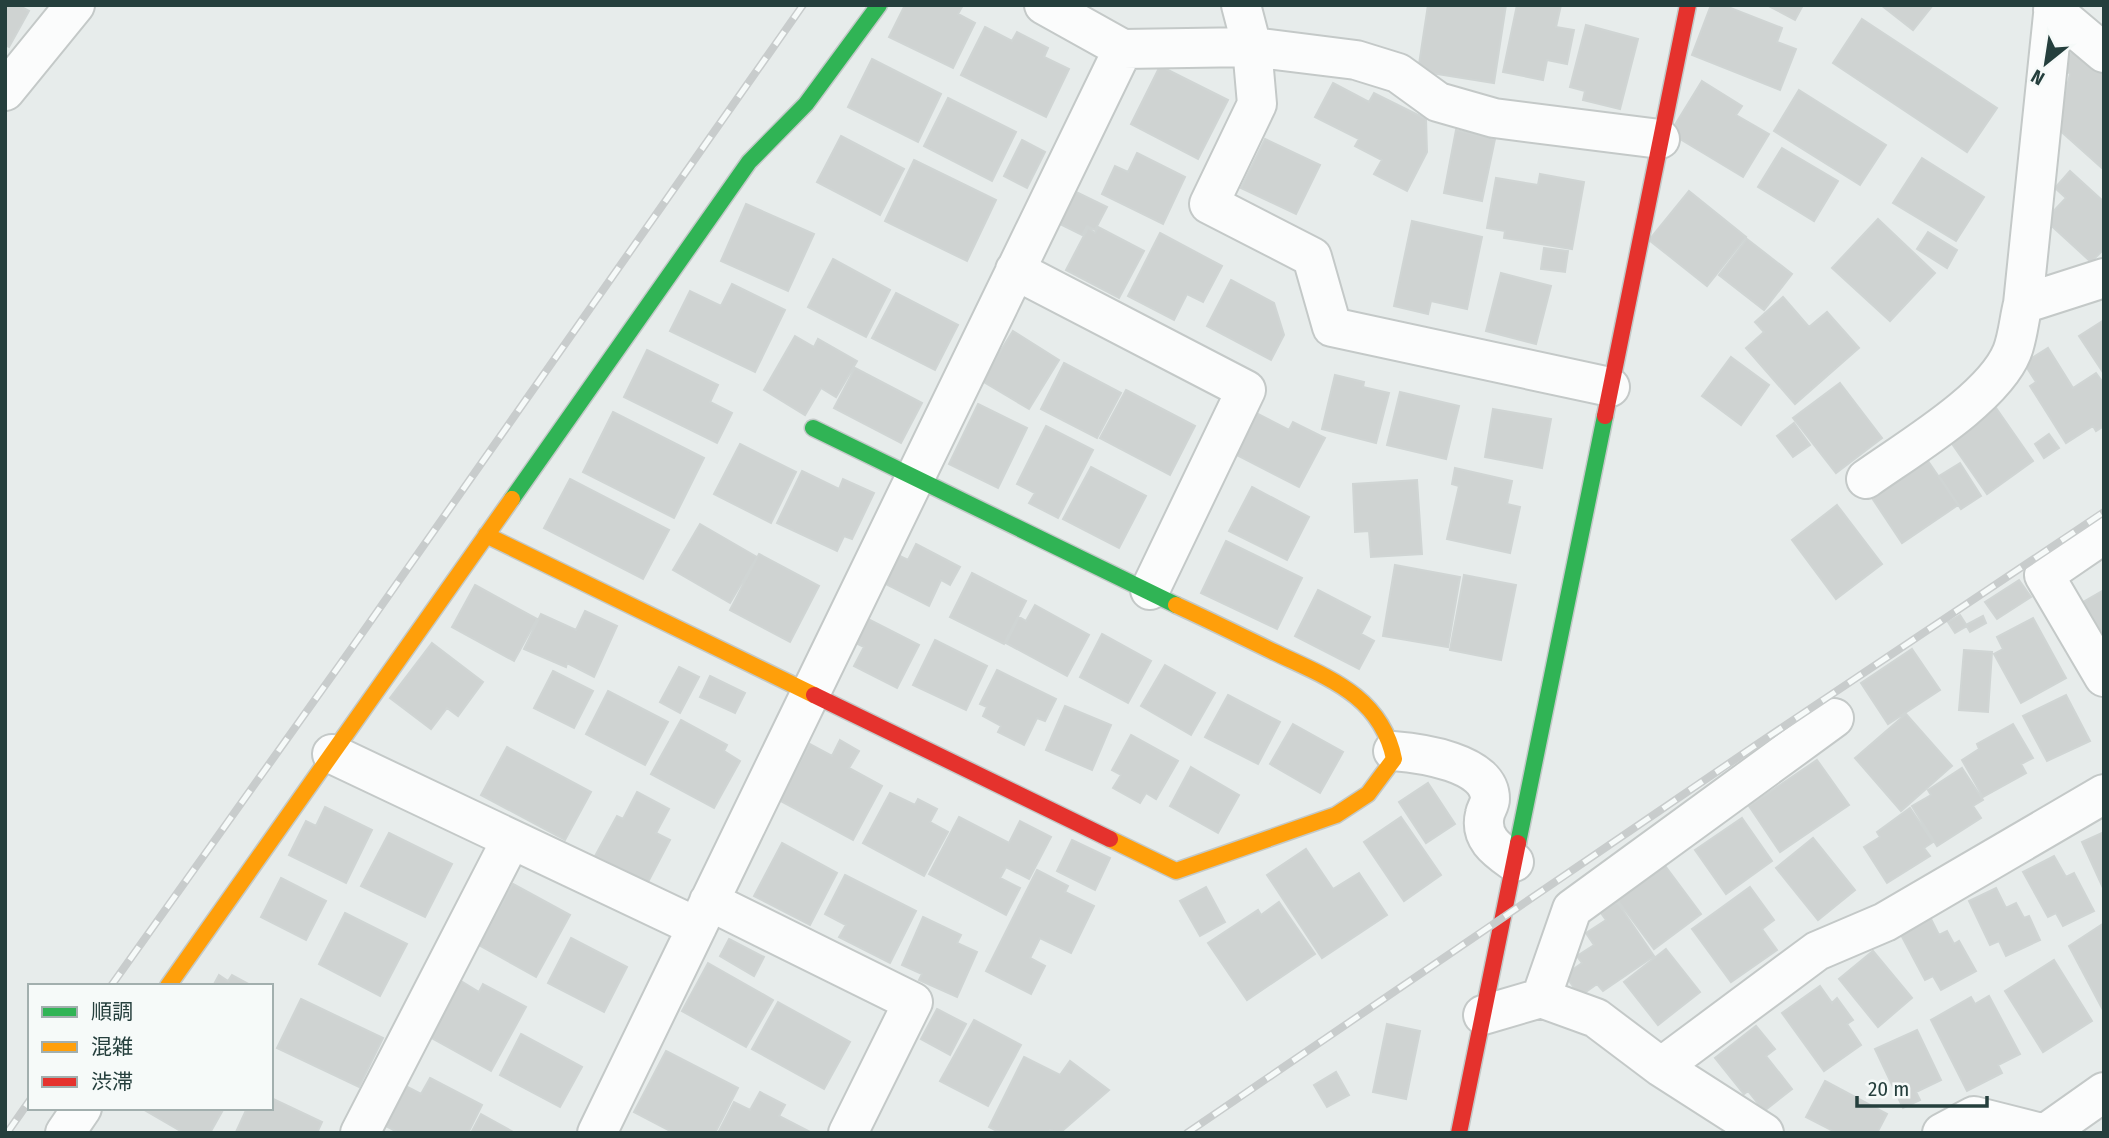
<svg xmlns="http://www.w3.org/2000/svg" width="2109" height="1138" font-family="'Fira Sans Condensed','Noto Sans JP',sans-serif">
  <rect width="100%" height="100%" fill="#e7eceb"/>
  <!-- building -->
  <path fill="#cfd3d2" stroke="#d0d5d4" stroke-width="2" d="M5,5h13l11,6 -20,36 -4,-2z
    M905,5h58l-5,9 17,9 -22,45 -64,-31z
    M1428,5h78l-12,78 -76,-12z
    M1517,5h44l-5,22 18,3 -7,34 -20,-4 -4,20 -40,-8z
    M1711,5h12l59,23 -5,14 19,7 -16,41 -88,-35z
    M1767,5h36l-8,15z
    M1881,5h52l-20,25z
    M1862,19l135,89 -30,44 -134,-89z
    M1586,25l52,14 -18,70 -37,-9 2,-9 -15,-4z
    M985,27l27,14 5,-9 31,16 -4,9 25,12 -23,48 -85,-42z
    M2076,48l28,24 -1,97 -46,-41 13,-54 -9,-10z
    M872,59l69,35 -23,48 -70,-35z
    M1160,66l68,34 -30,59 -67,-35z
    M1702,81l40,25 -6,9 33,19 -26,43 -73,-44z
    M1333,83l36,19 5,-9 52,26 1,33 -20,39 -33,-17 8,-14 -27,-14 4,-7 -44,-22z
    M1799,90l87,55 -26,40 -86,-54z
    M948,98l68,34 -24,49 -68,-35z
    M1456,130l39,9 -13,62 -38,-8z
    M841,136l63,33 -24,46 -63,-33z
    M1265,139l55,26 -24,49 -55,-26z
    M1022,140l23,12 -18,36 -23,-12z
    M1782,148l56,33 -24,40 -56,-34z
    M1137,153l48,24 -22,47 -61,-30 13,-28 13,6z
    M1922,158l62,39 -28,44 -63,-38z
    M914,160l82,40 -29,61 -82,-40z
    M2070,171l34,31v47l-13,13 -46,-42 21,-22 -11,-10z
    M1540,174l44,8 -12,67 -68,-11 1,-7 -18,-3 9,-50 42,7z
    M1074,191l33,16 -12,23 -8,-4 -5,9 -24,-12z
    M1689,191l57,46 -39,49 -58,-46z
    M746,204l68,30 -26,57 -67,-30z
    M1878,219l57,54 -45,48 -58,-53z
    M1412,221l70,16 -15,72 -36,-8 -3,13 -34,-8z
    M1098,227l46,24 -25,47 -53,-28 22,-42 7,5z
    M1928,232l29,18 -10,18 -30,-19z
    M1160,233l62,33 -19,36 -16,-8 -13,26 -46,-24z
    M1747,239l45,35 -28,36 -45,-35z
    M1544,248l24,3 -3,21 -24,-3z
    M833,259l57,31 -24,47 -58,-30z
    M1501,273l50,13 -15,58 -50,-13z
    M1231,280l43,23 10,32 -13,25 -64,-34z
    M732,284l53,26 -30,62 -85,-41 20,-40 31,15z
    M896,293l62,32 -23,45 -63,-32z
    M1783,297l26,30 18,-15 32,36 -64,56 -49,-56 18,-16 -9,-10z
    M2104,320v54l-25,-38z
    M1013,331l46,29 -30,49 -47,-28z
    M795,336l19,11 4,-8 39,22 -21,36 -15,-9 -16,27 -41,-25z
    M2048,348l25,40 23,-15 8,11v42l-8,5 -3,-5 -27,17 -36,-57 6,-4 -12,-19z
    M647,350l71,35 -8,17 22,11 -15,30 -93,-46z
    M1731,357l38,28 -28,40 -39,-29z
    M1064,363l57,30 -24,45 -56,-29z
    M855,368l67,35 -21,40 -67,-35z
    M1335,375l29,7 -1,5 26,6 -13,50 -54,-14z
    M1840,383l42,55 -46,35 -43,-55z
    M1126,390l69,36 -25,49 -70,-37z
    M1400,392l59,14 -13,53 -59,-14z
    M978,404l49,24 -29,60 -49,-24z
    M1994,405l39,56 -46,33 -39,-56z
    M1493,409l58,10 -9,49 -57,-11z
    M613,412l91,46 -30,60 -91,-46z
    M1256,413l33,17 4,-8 32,16 -26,49 -64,-33z
    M1794,423l16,22 -17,12 -16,-21z
    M1046,426l47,24 -35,68 -29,-15 6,-10 -18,-9z
    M2049,434l10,14 -15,10 -9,-14z
    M740,444l56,28 -25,51 -57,-29z
    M1928,461l30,44 -56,38 -30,-45z
    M1960,463l21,33 -20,13 -22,-33z
    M1091,467l55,29 -27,52 -56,-29z
    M1455,468l57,13 -5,23 13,3 -10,46 -63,-14 12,-53 -7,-2z
    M802,471l37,18 4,-10 31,14 -22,46 -8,-3 -7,15 -60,-28z
    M570,479l99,51 -26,49 -99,-51z
    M1417,480l5,74 -51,3 -2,-26 -14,1 -2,-48z
    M1252,487l57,30 -22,43 -58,-29z
    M1837,505l45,59 -46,35 -44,-59z
    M700,524l57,33 -27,46 -57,-33z
    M1226,541l76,37 -25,51 -76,-36z
    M916,544l44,23 -10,18 -9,-5 -12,26 -47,-24 14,-28 12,6z
    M759,554l60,32 -29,56 -60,-32z
    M1395,565l65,12 -12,70 -65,-11z
    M972,573l54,28 -22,43 -54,-27z
    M1464,575l52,10 -15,75 -51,-10z
    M2019,580l12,17 -34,22 -12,-17z
    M475,585l62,34 -23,42 -62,-34z
    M1318,590l52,27 -9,17 13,7 -15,28 -64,-33z
    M2104,590v46l-21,-34z
    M1035,605l54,30 -22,41 -61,-33 13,-26 7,4z
    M585,611l32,15 -23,51 -27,-14 -1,4 -42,-18 17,-35 35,16z
    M1960,615l7,11 -12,7 -7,-11z
    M1983,616l3,7 -16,9 -4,-7z
    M866,618l53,27 -22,43 -43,-22 10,-19 -10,-5z
    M2033,618l33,60 -45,25 -27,-49 9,-5 -6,-12z
    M1102,634l49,27 -23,42 -48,-26z
    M935,640l52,26 -21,44 -53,-25z
    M432,643l51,39 -25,34 -11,-8 -16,21 -41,-31z
    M1912,649l28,41 -52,34 -27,-41z
    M1964,650l28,2 -4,60 -29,-2z
    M1165,665l50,28 -24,42 -50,-29z
    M679,667l20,10 -19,36 -20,-11z
    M997,670l59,29 -11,22 -8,-3 -13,27 -26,-13 3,-6 -18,-10 4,-9 -7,-3z
    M553,671l40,20 -19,37 -40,-20z
    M710,676l35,17 -10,20 -35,-16z
    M608,691l60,31 -23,43 -59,-31z
    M1228,695l52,27 -22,42 -53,-27z
    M2066,695l24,46 -43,20 -24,-45z
    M1065,706l46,19 -19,45 -46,-20z
    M1906,714l46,52 -51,45 -46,-53z
    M681,720l46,25 -3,6 16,10 -26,47 -63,-34z
    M1293,724l50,28 -23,41 -50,-29z
    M2013,724l20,34 -12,6 5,9 -43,24 -21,-37 17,-11 -2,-5z
    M1131,735l47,26 -22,38 -10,-6 -6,10 -27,-15 8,-13 -9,-5z
    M840,740l19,11 -10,17 33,18 -29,54 -74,-40 31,-56 22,12z
    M507,747l84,45 -26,48 -84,-45z
    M1817,760l32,45 -69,47 -31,-46z
    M1191,767l48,28 -21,38 -48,-27z
    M1962,768l21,32 -10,6 8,12 -44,28 -25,-40 19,-11 -3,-5z
    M1428,783l27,41 -29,19 -27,-41z
    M637,792l32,17 -13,24 14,7 -23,44 -52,-28 22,-40 6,3z
    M890,793l25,12 3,-6 19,10 -7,13 18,10 -24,44 -61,-33z
    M325,807l47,23 -26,53 -57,-28 17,-34 10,5z
    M1910,808l23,34 -9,6 6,8 -43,27 -23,-36 16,-10 -3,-5z
    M959,817l50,26 11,-22 31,16 -22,42 -23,-12 -6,11 20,10 -14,27 -77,-41z
    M1401,817l40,58 -37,26 -40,-59z
    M1742,818l30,43 -46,33 -31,-44z
    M2104,832v58l-22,-48z
    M389,833l63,31 -27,53 -64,-31z
    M1813,838l42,52 -37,30 -42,-52z
    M1072,840l38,18 -15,32 -38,-19z
    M782,843l55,30 -27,52 -56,-29z
    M1306,849l27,40 26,-16 28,42 -65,43 -55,-83z
    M2054,856l12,21 8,-4 20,38 -31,15 -7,-13 -8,4 -25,-45z
    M1663,863l38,51 -47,35 -38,-51z
    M1037,870l31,16 -3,6 29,14 -23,47 -31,-15 -10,20 15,8 -14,28 -45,-23z
    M845,875l71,36 -26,52 -51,-26 7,-12 -21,-11z
    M281,878l45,23 -20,39 -45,-23z
    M513,884l57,31 -34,62 -57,-32z
    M1206,887l19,35 -25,14 -20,-35z
    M1750,887l24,33 -12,9 15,21 -46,32 -39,-53z
    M1996,888l10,20 10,-5 8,15 5,-2 11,24 -34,16 -7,-15 -9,4 -21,-44z
    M1279,902l36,52 -68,46 -39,-57 50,-33 3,5z
    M1617,902l37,54 -51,35 -6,-7 -17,12 -15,-21 17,-12 -5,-7 17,-11 -8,-12 20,-13 -5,-7z
    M345,913l62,31 -27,52 -61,-32z
    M923,917l38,18 -4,8 20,9 -20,45 -38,-17 3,-6 -20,-9z
    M1931,919l8,16 8,-4 7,13 5,-3 17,30 -35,19 -8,-14 -8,4 -24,-45z
    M2104,923v89l-35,-66z
    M571,938l56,29 -23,45 -56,-29z
    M729,939l35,18 -10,19 -34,-20z
    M1666,949l34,43 -42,33 -34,-43z
    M1873,951l39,47 -34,29 -39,-48z
    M2054,960l38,61 -49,31 -38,-61z
    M708,963l65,37 -27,47 -64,-36z
    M219,975l9,6 4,-6 20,11h-39z
    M461,981l18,11 4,-8 43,23 -35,64 -61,-34z
    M1820,986l12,17 5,-5 16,22 -6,4 14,21 -37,26 -42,-58z
    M1989,996l31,58 -22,11 4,8 -35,18 -36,-71 40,-23 4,7z
    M301,999l82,39 -24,49 -82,-39z
    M778,1002l72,40 -26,47 -72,-40z
    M937,1009l29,15 -16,31 -29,-16z
    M974,1020l47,25 -33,61 -48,-25z
    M1387,1024l33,7 -14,68 -33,-7z
    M1756,1026l19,23 -9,7 26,33 -28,22 -16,-20 -4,3 -29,-36z
    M1917,1030l24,50 -25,12 4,8 -17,8 -28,-59z
    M521,1034l61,33 -22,40 -60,-32z
    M666,1051l72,37 -23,45h-41l-40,-21z
    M1024,1057l36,18 10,-14 39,29 -49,43 -10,-3 -2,3h-47l-12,-6z
    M1336,1072l13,23 -22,12 -13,-22z
    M430,1078l52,27 -14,28h-69l-13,-7 20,-40 15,8z
    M1825,1081l62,33 -10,19h-40l-31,-16z
    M760,1092l25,13 -6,11 33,17h-94l16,-31 16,8z
    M271,1098l51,24 -5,11 -81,-1 11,-24h24z
    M141,1108h80l2,2 -13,23h-26z
    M481,1114l34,19h-44z"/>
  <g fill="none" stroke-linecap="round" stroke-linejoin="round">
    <defs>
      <path id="street" d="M1044,5l79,44 129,-2 104,13 42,13 40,29 56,16 166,21
        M1241,5l11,42 5,57 -48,100 103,53 20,70 278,60
        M2053,10l51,43
        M5,91l70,-86
        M1015,270l231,120 -96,200
        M2023,304l81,-26
        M1866,479c42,-30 127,-80 146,-127 6,-15 7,-33 11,-48l31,-299
        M2104,534l-60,41 60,102
        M1393,751c26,2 97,11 97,48 0,5 -4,10 -5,15 -6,24 12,36 29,48
        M332,754l365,173
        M709,901l204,101 -65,131
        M1541,998l31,-89 262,-191
        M1483,1015l58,-17 55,20 65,49 103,66
        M1661,1067l156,-116 68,-29 219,-128
        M65,1133l17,-25
        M360,1133l151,-293
        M597,1133l526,-1084
        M1942,1133l32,-17 67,17
        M2046,1133l58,-41"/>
      <path id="fast" d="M813,428l363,177
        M512,499l237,-337 57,-58 73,-99
        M1518,843l87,-427"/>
      <path id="slow" d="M486,535l328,160
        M1110,839l66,32 160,-56 32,-21 26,-35c-13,-64 -68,-82 -120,-107 -33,-16 -65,-32 -98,-47
        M168,986l344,-487"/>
      <path id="jam" d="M1605,416l83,-411
        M814,695l296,144
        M1459,1133l59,-290"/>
    </defs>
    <!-- street casing -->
    <use href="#street" stroke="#c4c9c8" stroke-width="42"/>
    <!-- fast casing -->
    <use href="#fast" stroke="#c3c9c8" stroke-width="19"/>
    <!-- slow casing -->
    <use href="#slow" stroke="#c3c9c8" stroke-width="19"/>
    <!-- jam casing -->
    <use href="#jam" stroke="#c3c9c8" stroke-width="19"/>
    <!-- street -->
    <use href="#street" stroke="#fbfcfc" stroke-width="38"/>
    <!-- fast -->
    <use href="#fast" stroke="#30b455" stroke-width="16"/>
    <!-- slow -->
    <use href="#slow" stroke="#ff9f0a" stroke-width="16"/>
    <!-- jam -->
    <use href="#jam" stroke="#e5322d" stroke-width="16"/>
    <defs>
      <path id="rail" d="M111,986l240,-337 452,-644
        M7,1133l23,-33
        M1187,1133l566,-386 351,-235"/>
    </defs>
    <!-- rail casing -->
    <use href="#rail" stroke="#c8cccc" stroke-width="8"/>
    <!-- rail -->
    <use href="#rail" stroke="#f6faf9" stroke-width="5" stroke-dasharray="16" stroke-linecap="butt"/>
  </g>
  <!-- border -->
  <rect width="2109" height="1138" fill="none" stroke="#253f3d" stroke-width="14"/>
  <!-- legend -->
  <rect x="28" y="984" width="245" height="126" fill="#f6faf9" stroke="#a2afae" stroke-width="2"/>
  <rect x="42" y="1007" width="35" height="10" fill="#30b455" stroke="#a2afae" stroke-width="2"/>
  <text x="91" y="1019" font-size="21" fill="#253f3d">順調</text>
  <rect x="42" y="1042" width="35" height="10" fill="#ff9f0a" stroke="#a2afae" stroke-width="2"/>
  <text x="91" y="1054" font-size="21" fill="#253f3d">混雑</text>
  <rect x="42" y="1077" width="35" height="10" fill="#e5322d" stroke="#a2afae" stroke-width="2"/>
  <text x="91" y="1089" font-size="21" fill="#253f3d">渋滞</text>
  <!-- north arrow -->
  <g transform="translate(2046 63) rotate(210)" stroke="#f6faf9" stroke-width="5" paint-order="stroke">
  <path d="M0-5L12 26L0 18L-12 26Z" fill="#253f3d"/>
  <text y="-10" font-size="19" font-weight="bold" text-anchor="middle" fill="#253f3d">N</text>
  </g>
  <!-- scale -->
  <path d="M1857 1096v10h130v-10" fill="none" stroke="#253f3d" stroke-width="3.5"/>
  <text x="1868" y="1096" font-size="21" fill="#253f3d" stroke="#f6faf9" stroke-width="5" paint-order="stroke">20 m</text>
</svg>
